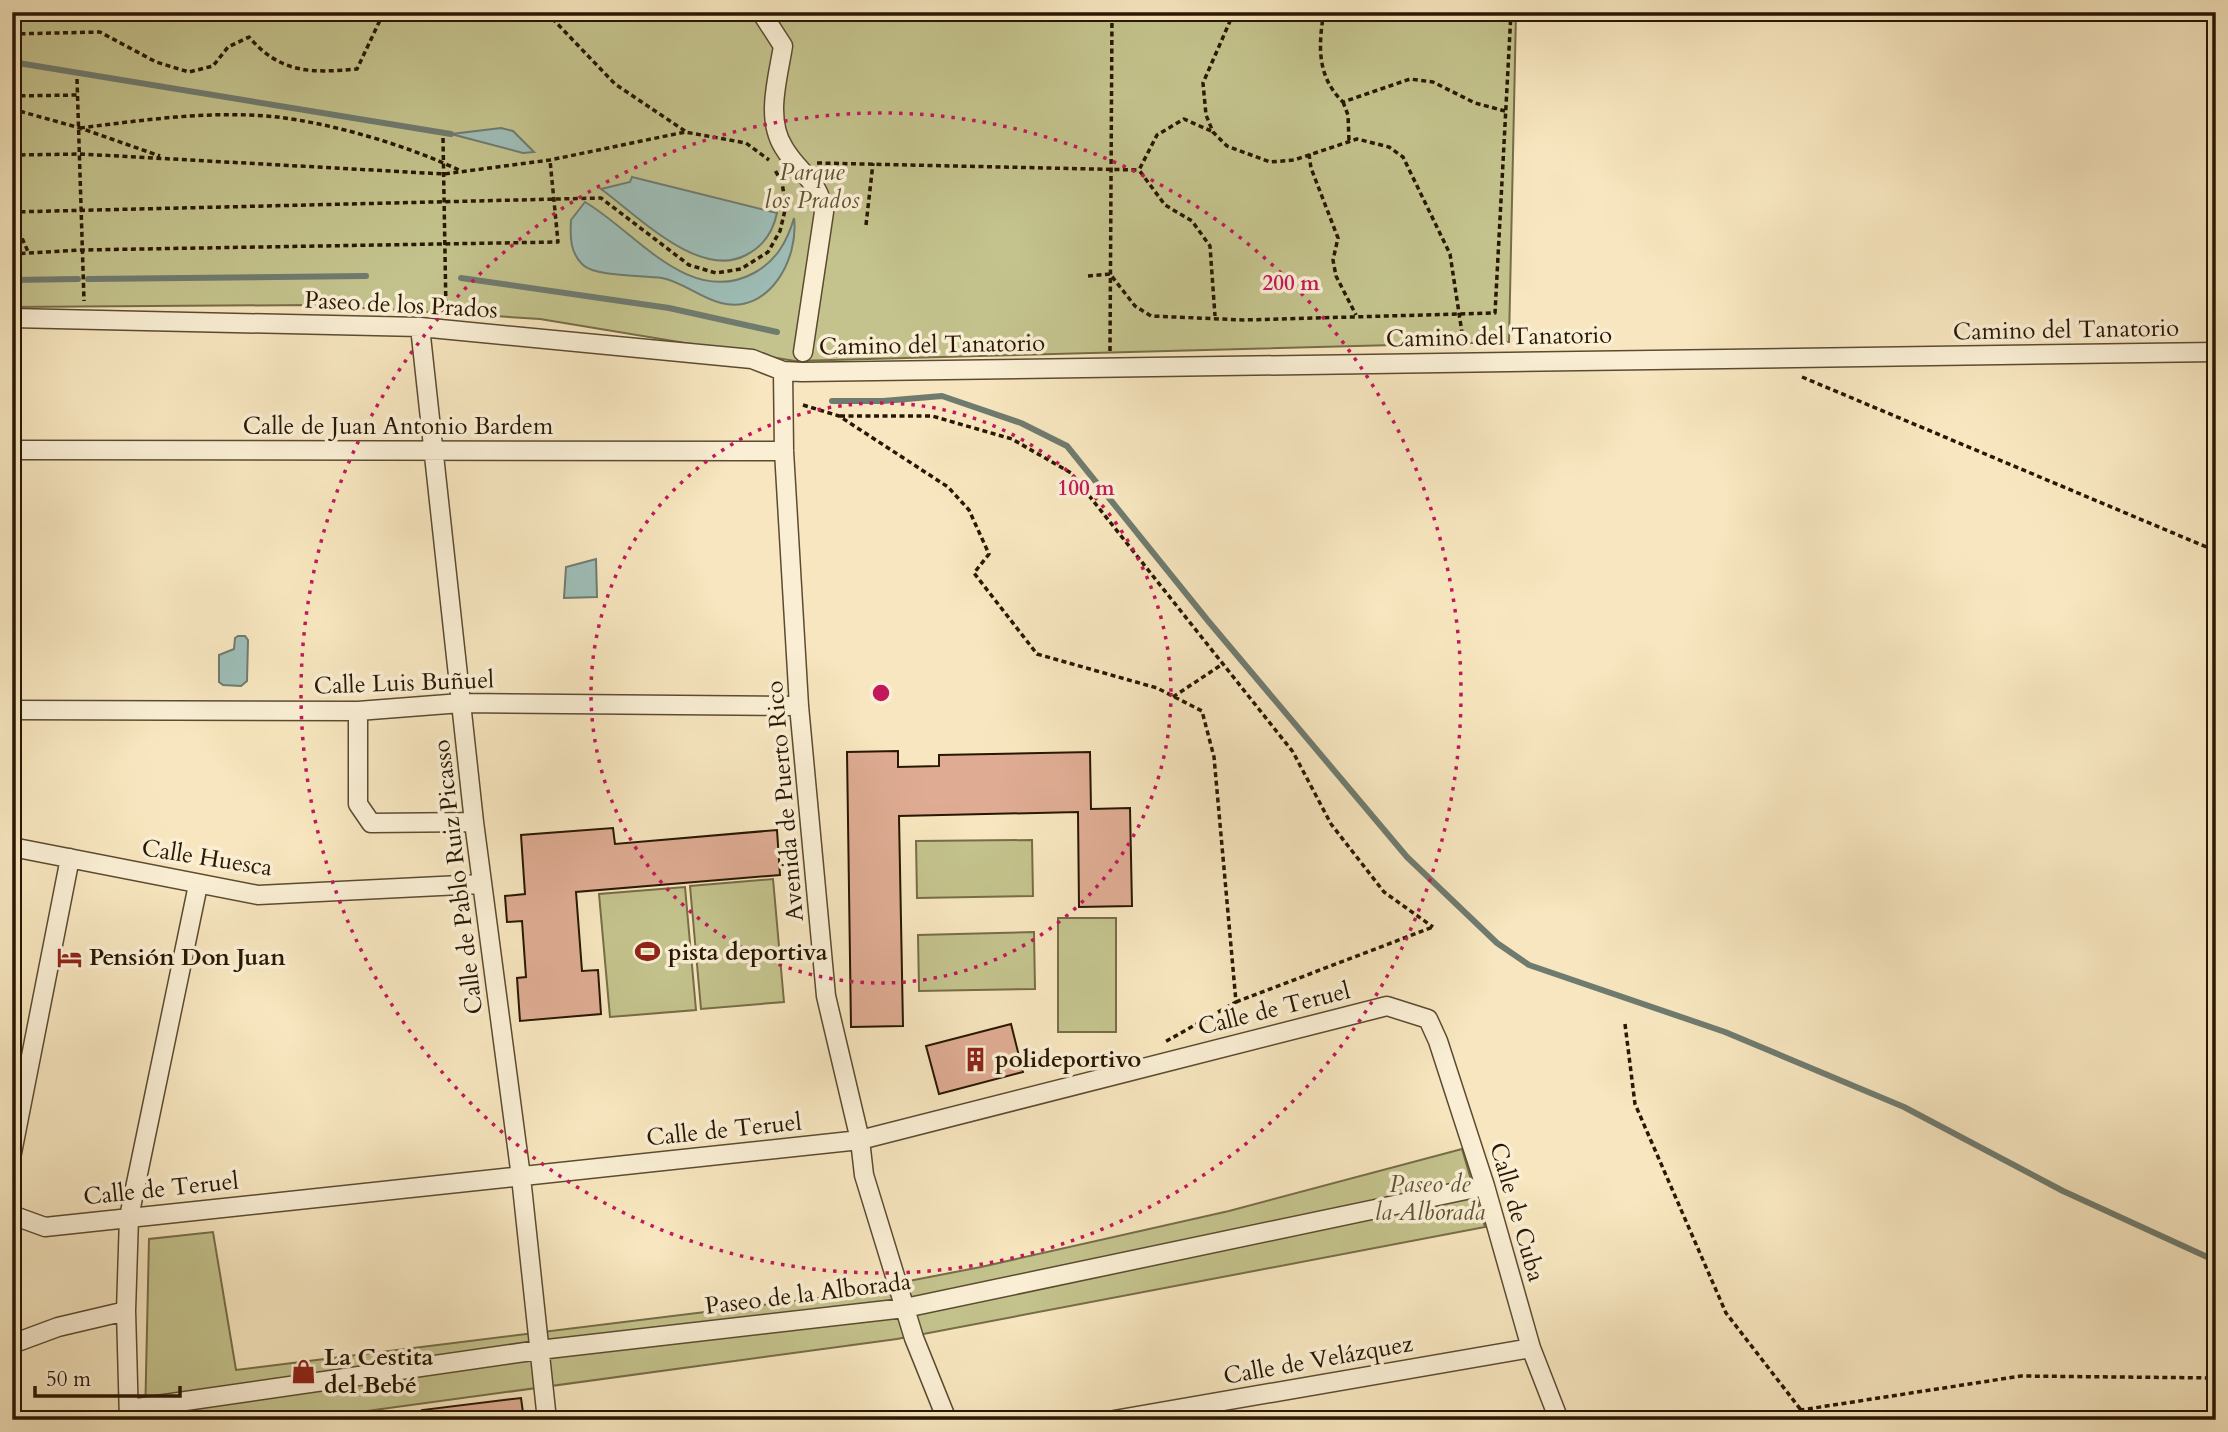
<svg xmlns="http://www.w3.org/2000/svg" width="2228" height="1432" font-family="Cardo,serif">
  <rect width="100%" height="100%" fill="#f7e6bf"/>
  <filter id="stains"><feTurbulence type="fractalNoise" baseFrequency=".00286" numOctaves="4"/><feColorMatrix values="0 0 0 0 .2 0 0 0 0 .09 0 0 0 0 .02 0 0 0 .5 -.17"/></filter>
  <radialGradient id="worn" r=".72"><stop offset=".6" stop-color="#630" stop-opacity="0"/><stop offset="1" stop-color="#630" stop-opacity=".3"/></radialGradient>
  <!-- green -->
  <path fill="#c4c38d" stroke="#766d47" stroke-width="2" d="M12,12h1504l-7,330 -714,19 -255,-42 -93,-6 -137,-8 -298,2z
    M1032,840l1,56 -116,2 -1,-57z
    M773,879l11,123 -83,7 -11,-123z
    M685,887l11,123 -86,7 -11,-123z
    M1058,918h58v114h-58z
    M1034,932l1,57 -116,2 -1,-56z
    M1462,1149l23,78 -588,112 -596,81h-156l4,-181 64,-7 23,138 590,-73 155,-30 248,-56z"/>
  <!-- water -->
  <path fill="#9ebeb8" stroke="#6f7b6f" stroke-width="2" d="M501,128l12,3 21,21 -11,1 -72,-19z
    M632,177l145,36c-4,19 -13,33 -31,42 -46,25 -108,-39 -145,-66l29,-7z
    M585,202c50,29 104,106 169,71 22,-12 33,-31 40,-55 5,41 -25,97 -73,85 -21,-5 -38,-21 -59,-25 -20,-3 -66,-1 -79,-13 -13,-12 -13,-28 -12,-45z
    M596,559l1,38 -33,1 2,-31z
    M238,636h7l3,4 -1,41 -6,5 -18,-1 -4,-3v-27l15,-6 1,-11z"/>
  <g fill="none" stroke-linecap="round" stroke-linejoin="round">
    <!-- stream -->
    <path stroke="#6f7b6f" stroke-width="6" d="M12,62l439,72
      M461,278l208,30 108,24
      M88,279l278,-3
      M12,280l66,-1
      M832,401h51l59,-5 79,27 46,23 142,176 198,235 90,86 32,22 196,67 179,75 159,84 153,70"/>
  </g>
  <!-- building -->
  <path fill="#dfac93" stroke="#281701" stroke-width="2" d="M898,751v16l41,-1v-11l151,-3 1,57 39,-1 2,98 -53,1 -1,-95 -179,4 4,210 -52,1 -4,-275z
    M613,828l2,16 162,-14 3,45 -204,17 6,79 16,-1 3,44 -81,7 -3,-43 9,-1 -4,-56 -15,1 -2,-26 20,-2 -4,-59z
    M1011,1024l12,48 -84,22 -13,-48z
    M521,1398l3,22h-101l-1,-10z"/>
  <g fill="none" stroke-linecap="round" stroke-linejoin="round">
    <defs>
      <path id="street" d="M761,12l22,34c-5,32 -18,73 1,102 16,27 34,30 40,64l-21,140
        M12,318l408,9 332,32 31,12 19,1 1414,-20
        M420,327l54,495 47,355 26,243
        M783,371l1,80 15,255 27,290 34,144 4,35 50,163 33,82
        M12,450l772,1
        M12,710l346,1 103,-8 338,3
        M358,711v93l13,19 103,-1
        M12,847l246,48 223,-11
        M12,1153l58,-295
        M12,1215l33,12 815,-87 527,-134 41,13 10,22 47,145 46,162 28,72
        M12,1344l46,-17 68,-16
        M130,1409l409,-59 366,-42 580,-122
        M129,1420l-3,-109 3,-94 69,-332
        M1114,1420l417,-72"/>
    </defs>
    <!-- street casing -->
    <use href="#street" stroke="#5c4b30" stroke-width="21"/>
    <!-- path -->
    <path stroke="#281701" stroke-width="3.5" stroke-dasharray="5 3.5" stroke-linecap="butt" d="M520,12l9,1
      M529,12l18,1 68,71 70,47
      M1234,12l-31,71 3,32 7,17 14,14 43,16 24,-2 63,-21 32,8 14,10 47,97 14,92
      M1324,12c-6,34 -7,65 19,90l67,-23 23,3 42,21 30,8
      M12,14l45,-2
      M12,34l88,-2 56,30 33,10 24,-6 15,-19 21,-10c32,37 62,36 108,32l25,-53 21,-4
      M77,79l7,222
      M12,96l66,-1
      M1343,102l5,13 1,26
      M12,109l68,19 80,28
      M80,128c64,-8 132,-18 197,-11 58,7 132,29 184,54
      M1211,131l-27,-12 -27,16 -18,35 26,35 27,16 18,25 5,70
      M443,138l3,173
      M1309,154l2,14 27,70 -5,22 3,16 20,39
      M12,155l69,-1 363,20 106,-14 135,-28 61,11 23,17
      M817,163l322,7
      M12,212l589,-14 88,67 27,8 25,-4 27,-17 12,-21 6,-25 -4,-23 -7,-13
      M12,215l17,39
      M866,225l7,-62
      M12,254l69,-4 477,-8 -8,-82
      M1088,276l22,-2 25,32 16,10 92,4 252,-7 16,-301
      M1110,351l2,-339
      M1802,377l414,174
      M803,405l36,11 109,71 21,23 20,44 -15,19 63,81 120,34 45,23 12,46 22,245 -73,41
      M840,416h92l80,23 59,34 222,279 38,72 53,68 49,35
      M1173,697l51,-34
      M1236,1002l197,-75
      M1625,1024l10,80 91,209 75,97
      M1802,1420l-1,-10 220,-34 195,2"/>
    <!-- street -->
    <use href="#street" stroke="#faefd5" stroke-width="18"/>
  </g>
  <!-- distance rings -->
  <g fill="none" stroke="#c2185b" stroke-width="3.5" stroke-dasharray="3.5 7">
    <circle cx="881" cy="693" r="290"/>
    <circle cx="881" cy="693" r="580"/>
  </g>
  <!-- icons -->
  <defs>
    <symbol id="stadium-bare" viewBox="-9 -9 18 18"><path d="M0-5a6.5 5 0 1 0 0 10a6.5 5 0 1 0 0-10ZM-3.5-1.8h7v3.6h-7Z" fill="#8f2418" stroke="#faefd5" stroke-width="2.5" paint-order="stroke"/></symbol>
    <symbol id="hotel-bare" viewBox="-9 -9 18 18"><path d="M-6-4.5h1.5V1H6V5H4.5V3h-9V5H-6ZM-4 0a1.8 1.8 0 1 1 3.6 0ZM.5 0V-2.5h3Q6-2.5 6 0Z" fill="#8f2418" stroke="#faefd5" stroke-width="2.5" paint-order="stroke"/></symbol>
    <symbol id="building-bare" viewBox="-9 -9 18 18"><path d="M-4-6H4V6H1V3H-1V6H-4ZM-2.5-4.3h1.7v1.8h-1.7ZM.8-4.3h1.7v1.8H.8ZM-2.5-1h1.7V.8h-1.7ZM.8-1h1.7V.8H.8Z" fill="#8f2418" stroke="#faefd5" stroke-width="2.5" paint-order="stroke"/></symbol>
    <symbol id="shop-bare" viewBox="-9 -9 18 18"><path d="M-5-2.5h2.3a2.7 3.5 0 0 1 5.4 0H5L5.5 6h-11ZM-1.5-2.5h3a1.5 2.3 0 0 0-3 0Z" fill="#8f2418" stroke="#faefd5" stroke-width="2.5" paint-order="stroke"/></symbol>
  </defs>
  <g fill-rule="evenodd">
    <use href="#stadium-bare" x="630" y="934" width="35" height="35"/>
    <use href="#hotel-bare" x="52" y="940" width="35" height="35"/>
    <use href="#building-bare" x="958" y="1042" width="35" height="35"/>
    <use href="#shop-bare" x="286" y="1354" width="35" height="35"/>
  </g>
  <g text-anchor="middle" dominant-baseline="central" stroke-width="7" stroke-linejoin="round" paint-order="stroke">
    <!-- park labels -->
    <g font-size="24" font-style="italic" fill="#5f5332" stroke="#faefd5">
      <text x="812" y="172">Parque<tspan x="812" dy="28">los Prados</tspan></text>
      <text x="1430" y="1184">Paseo de<tspan x="1430" dy="28">la Alborada</tspan></text>
    </g>
    <!-- street labels -->
    <g font-size="24" fill="#281701" stroke="#faefd5">
      <text transform="translate(401 305) rotate(3)">Paseo de los Prados</text>
      <text transform="translate(2066 330) rotate(-1)">Camino del Tanatorio</text>
      <text transform="translate(1499 337) rotate(-1)">Camino del Tanatorio</text>
      <text transform="translate(932 345) rotate(-1)">Camino del Tanatorio</text>
      <text x="398" y="426">Calle de Juan Antonio Bardem</text>
      <text transform="translate(404 683) rotate(-2)">Calle Luis Buñuel</text>
      <text transform="translate(785 801) rotate(-95)">Avenida de Puerto Rico</text>
      <text transform="translate(207 858) rotate(9)">Calle Huesca</text>
      <text transform="translate(458 877) rotate(-97)">Calle de Pablo Ruiz Picasso</text>
      <text transform="translate(1274 1009) rotate(-14)">Calle de Teruel</text>
      <text transform="translate(724 1130) rotate(-6)">Calle de Teruel</text>
      <text transform="translate(161 1189) rotate(-6)">Calle de Teruel</text>
      <text transform="translate(1517 1212) rotate(74)">Calle de Cuba</text>
      <text transform="translate(808 1294) rotate(-7)">Paseo de la Alborada</text>
      <text transform="translate(1318 1360) rotate(-10)">Calle de Velázquez</text>
    </g>
    <!-- poi labels -->
    <g font-size="24" font-weight="bold" fill="#281701" stroke="#faefd5" text-anchor="start">
      <text x="668" y="952">pista deportiva</text>
      <text x="89" y="957">Pensión Don Juan</text>
      <text x="995" y="1059">polideportivo</text>
      <text x="324" y="1357">La Cestita<tspan x="324" dy="28">del Bebé</tspan></text>
    </g>
  </g>
  <circle cx="881" cy="693" r="10" fill="#c2185b" stroke="#faefd5" stroke-width="3.5"/>
  <g font-size="21" text-anchor="middle" font-weight="bold" fill="#c2185b" stroke="#faefd5" stroke-width="7" stroke-linejoin="round" paint-order="stroke">
    <text x="1291" y="290">200 m</text>
    <text x="1086" y="495">100 m</text>
  </g>
  <!-- margin -->
  <rect width="2228" height="1432" fill="none" stroke="#f7e6bf" stroke-width="42"/>
  <rect x="14" y="14" width="2200" height="1404" fill="none" stroke="#281701" stroke-width="3.5"/>
  <rect x="21" y="21" width="2186" height="1390" fill="none" stroke="#281701" stroke-width="2"/>
  <!-- scale -->
  <path d="M35 1386v10h145v-10" fill="none" stroke="#281701" stroke-width="3.5"/>
  <text x="46" y="1386" font-size="21" fill="#281701" stroke="#faefd5" stroke-width="5" paint-order="stroke">50 m</text>
  <rect width="100%" height="100%" filter="url(#stains)"/>
  <rect width="100%" height="100%" fill="url(#worn)"/>
</svg>
